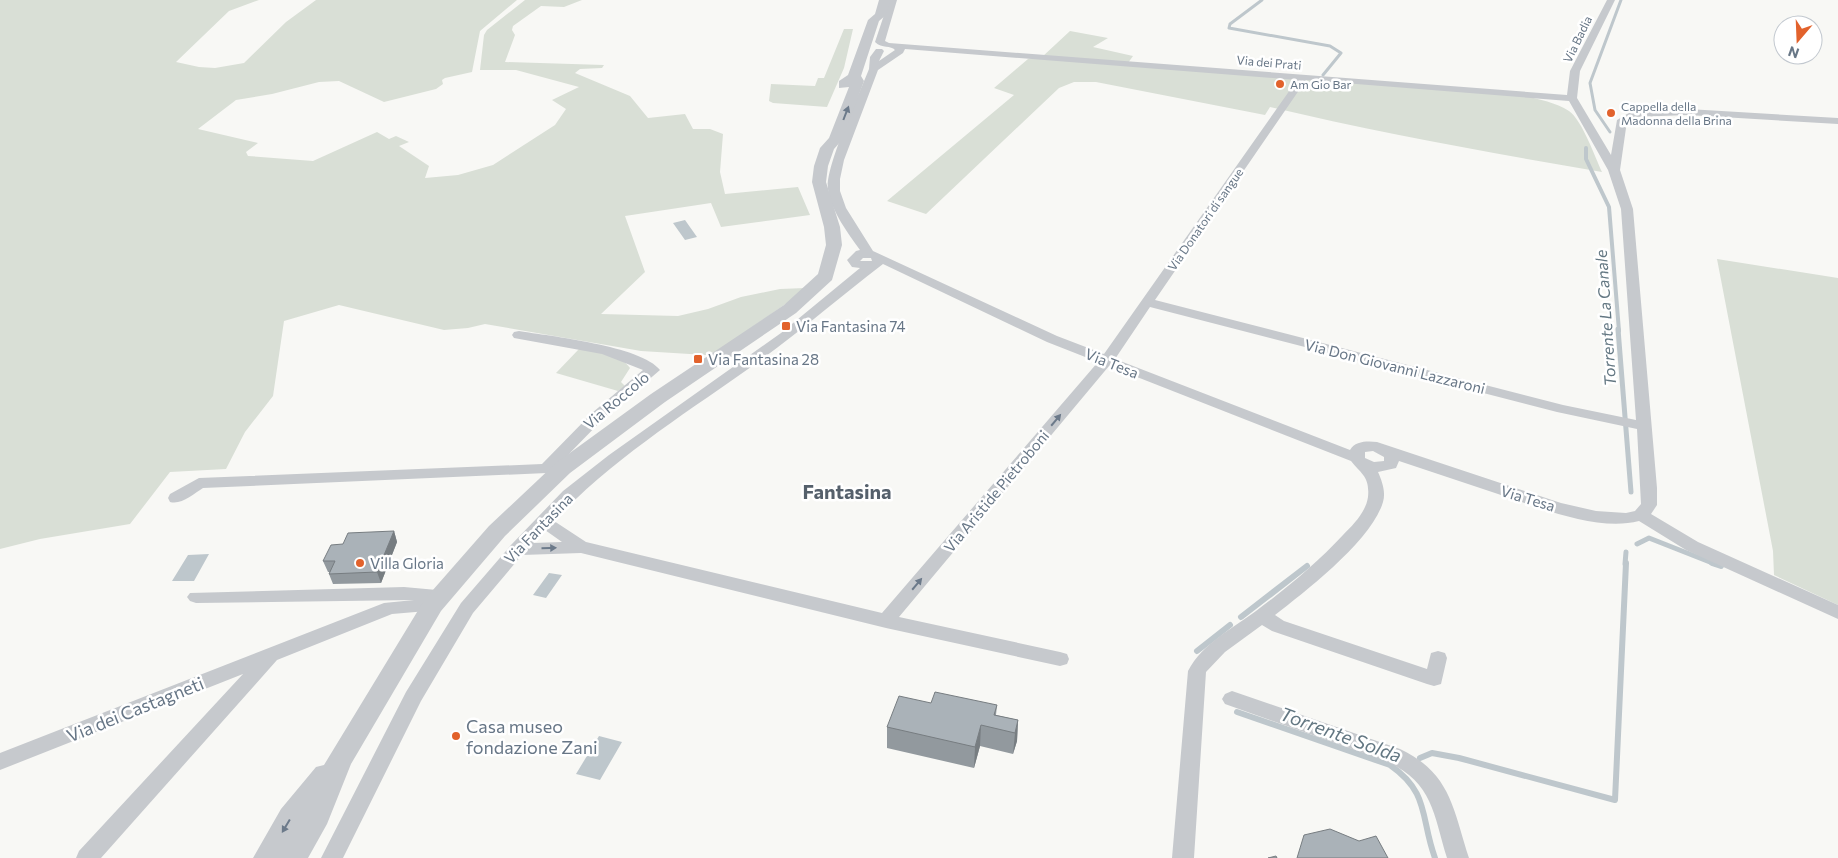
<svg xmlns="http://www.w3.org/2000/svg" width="1838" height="858" font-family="Commissioner,sans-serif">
  <rect width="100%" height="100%" fill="#f8f8f5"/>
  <!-- green -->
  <path fill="#d9dfd6" d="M0,0h259l-30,11 -53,51 23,5 16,1 29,-5 42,-41 30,-22h201l-37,31 -8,41 -27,6 -3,2 1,4 -7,5 -52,13 -45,-21 -20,1 -47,12 -36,6 -38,29 60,14 -12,9 2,4 65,5 64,-29 12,7 7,-3 13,6 -10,4 30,20 -4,12 33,-3 35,-10 62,-40 11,-16 -14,-9 27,-13 -63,-17h-36l4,-35 3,-5 38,-30h57l-18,7 -23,-1 -28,20 -1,4 3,5 -10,27 99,3 -2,3 -22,1 -5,4 55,23 18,22 37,-4 8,15h17l13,5 -3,38 5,22 73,-7 12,28 -89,12 -10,-24 -86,13 20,56 -44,42 77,2 30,-7 33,-12 39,-8 25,-1 -11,10 -74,52 -14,5 -65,-4 -156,-27 -17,4 -24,2 -105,-25 -55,16 -11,75 -28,36 -19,37 -56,3 -40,52 -90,15 -40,10z
    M844,29h9l-9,39 -17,39 -54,-4 -4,-2 2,-17 44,2 3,-8h6z
    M1070,31l38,7 -15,9 40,9 -5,7 386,31c18,4 39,7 55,17 13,9 26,46 33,61 -111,-19 -222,-39 -332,-65l-5,8 -169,-33h-22l-15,6 -133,126 -39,-13 127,-106 -20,-7 34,-29 14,-2z
    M1717,259l121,19v327l-64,-30 -1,-24z
    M579,349c15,3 42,5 51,19l-9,14 4,4 -7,5 -62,-18z"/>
  <!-- water -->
  <path fill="#bec7cc" d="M685,220l12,17 -12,3 -12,-17z
    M209,554l-15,27h-22l16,-26z
    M549,573l13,2 -16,23 -13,-3z
    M599,736l23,6 -22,38 -24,-6z"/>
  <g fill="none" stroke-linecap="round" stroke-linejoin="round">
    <!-- stream-far3 -->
    <path stroke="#bec7cc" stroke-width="3" d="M1262,0l-32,24 -1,4 101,18 11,7 -18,22
      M1610,132l-15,-22 -5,-27 31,-83"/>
    <!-- stream-far2 -->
    <path stroke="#bec7cc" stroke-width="4" d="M1586,148v11l23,48 10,124"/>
    <!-- stream-far1 -->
    <path stroke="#bec7cc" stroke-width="5" d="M1618,329l13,163
      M1637,544l12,-6 66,26
      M1625,564l1,-12"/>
    <!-- stream -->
    <path stroke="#bec7cc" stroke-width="6" d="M1712,563l9,3
      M1241,617l66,-51
      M1197,651l33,-26
      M1237,712l153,53c40,28 30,52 45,93
      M1420,758l12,-5 27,5 156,42 11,-237"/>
    <!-- minor -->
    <path fill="#c6c9cd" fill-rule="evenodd" d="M889,0h8l-12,41 4,2 678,52 3,-24 37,-71h8l-35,71 -3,27 34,57 6,-35 15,-9 56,-2 150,9v6l-150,-9 -54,2 -7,4 -7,49 13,39 24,279v17l-6,9 47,28 140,63v14l-152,-69 -47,-29c-42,11 -101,-14 -141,-27 -33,-11 -66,-22 -99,-33l-3,7 -18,4c4,9 8,20 5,30 -11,38 -77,89 -108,113l9,6 143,48 4,-16 7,-2 7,2 2,5 -6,26 -7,2 -7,-2 -155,-53 -10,-6 -37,27 -19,20 -12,186h-22l16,-187c15,-28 44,-42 68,-60 31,-23 61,-48 87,-76 10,-10 23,-23 25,-38 2,-21 -7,-23 -17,-36l-242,-95 -210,251 161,35 7,2 2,5 -2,5 -7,2 -174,-38 -305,-75 -59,2 -49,58 -52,88 -78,157h-22l85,-166 55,-89 50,-58 52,-54 46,-36 172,-122 79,-65 -8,-1 -5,-7 9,-9 4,-1c-12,-17 -29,-39 -32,-61 -3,-22 32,-96 41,-120l1,-12 6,-8h6l2,2 -5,10 16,-11c-4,-5 -13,-1 -20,-8zM905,49l392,31 -193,274 -47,-18 -184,-85 -27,-43 -6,-17v-12l4,-19 34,-90 25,-17zM1306,80l263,21 39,69 13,39 15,211 -73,-15 -408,-105zM863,258h8l1,3h-12zM883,264l164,78 51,20 -216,251 -296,-71 -32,-21c59,-63 134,-109 204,-159 43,-31 83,-66 125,-98zM1150,307l407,105 80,17 4,75 -6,7 -9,2 -30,-2 -35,-8 -184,-61c-10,-1 -22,-1 -27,8l-235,-91zM1373,451l11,6v4l-10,1 -9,-4v-6zM545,530l17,12 -29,1z
      M519,331c30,5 123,15 141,39l-57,49 -38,39 -5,5 9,1 2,4 -2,4 -366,16c-10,6 -21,17 -33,14l-2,-4 2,-4 29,-16 343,-14 50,-51 51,-43 -41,-16 -88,-16 -2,-3 2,-3z
      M404,587l44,4 3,4 -3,4 -8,2 2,4 -3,5 -47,4 -115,46 -176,198h-25l3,-7 164,-177 -243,96v-17l384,-150 30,-3 -218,3 -6,-2 -3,-4 3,-4z
      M1232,691l168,58c51,24 53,60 69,109h-22c-14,-46 -14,-75 -61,-97l-161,-57 -3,-5 3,-5z"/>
    <!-- tertiary -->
    <path fill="#c6c9cd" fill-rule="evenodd" d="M879,0h12l-5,15 -7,6 -18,55 3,5 -22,59 -8,9 -6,17 -2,16 14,45 2,18 -10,35 -36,33 -131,89 -95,71 -65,63 -64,75 -90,153 -24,60 -19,34h-55l28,-49 35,-42 8,-2 101,-166 64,-73 67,-63 95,-69 133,-89 34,-31 8,-29 -2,-18 -12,-45 2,-16 6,-18 9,-10 20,-51 -10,1v-7l9,-6 20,-55 7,-6z"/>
  </g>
  <!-- wall -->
  <path fill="#92999e" d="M394,531l3,11 -16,41 -48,1 -4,-10 1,-2h-2l-5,-11 20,-17z
    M931,703l66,2 -1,10 22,5 -1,21 -4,13 -33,-8 -6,22 -87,-20v-21z"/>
  <!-- shaded-wall -->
  <path fill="#777d81" d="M394,531l3,11 -16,41 -4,-11z
    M1018,720l-1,21 -4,13 2,-21z
    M981,725l-1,21 -6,22 1,-21z"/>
  <!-- building -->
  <path fill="#aab2b8" stroke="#777d81" d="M394,531l-17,41 -48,2 6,-13h-12l8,-16 12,-1 5,-11z
    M935,692l62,13 -3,10 24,5 -3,13 -34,-8 -6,22 -88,-20 12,-31 32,7z
    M1330,829l29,12 17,-5 12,22h-91l7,-23z
    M1276,856l1,2h-9z"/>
  <!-- one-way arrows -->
  <defs><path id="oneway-solid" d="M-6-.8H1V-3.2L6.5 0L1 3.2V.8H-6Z" transform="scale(1.25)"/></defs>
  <g fill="#6c7a8a">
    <use href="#oneway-solid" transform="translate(846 113) rotate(-69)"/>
    <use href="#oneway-solid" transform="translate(1056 420) rotate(-50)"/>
    <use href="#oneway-solid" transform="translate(549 548) rotate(-2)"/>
    <use href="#oneway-solid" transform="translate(917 584) rotate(-50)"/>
    <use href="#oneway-solid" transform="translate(286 826) rotate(121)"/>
  </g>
  <!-- markers -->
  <g fill="#e2622c" stroke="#fff" stroke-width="2">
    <circle cx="1280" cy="84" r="5"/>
    <circle cx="1611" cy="113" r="5"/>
    <rect x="781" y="321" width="10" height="10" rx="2.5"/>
    <rect x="693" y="354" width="10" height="10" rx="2.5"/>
    <circle cx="360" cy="563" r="5"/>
    <circle cx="456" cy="736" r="5"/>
  </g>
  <g text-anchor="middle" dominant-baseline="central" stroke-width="5" stroke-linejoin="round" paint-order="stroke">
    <!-- far-street labels -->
    <g font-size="12" fill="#677686" stroke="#fff">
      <text transform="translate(1577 39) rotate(-64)">Via Badia</text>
      <text transform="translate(1269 62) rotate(5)">Via dei Prati</text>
      <text transform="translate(1205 219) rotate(-55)">Via Donatori di sangue</text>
    </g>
    <!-- far-poi labels -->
    <g font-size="12" fill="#677686" stroke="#fff" text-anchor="start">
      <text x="1290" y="84">Am Gio Bar</text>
      <text x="1621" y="106">Cappella della<tspan x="1621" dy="14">Madonna della Brina</tspan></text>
    </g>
    <!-- poi labels -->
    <g font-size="15" fill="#677686" stroke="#fff" text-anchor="start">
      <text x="796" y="326">Via Fantasina 74</text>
      <text x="708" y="359">Via Fantasina 28</text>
      <text x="370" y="563">Villa Gloria</text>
    </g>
    <!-- street labels -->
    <g font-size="15" fill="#677686" stroke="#fff">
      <text transform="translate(1112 363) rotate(22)">Via Tesa</text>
      <text transform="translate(1395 366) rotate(14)">Via Don Giovanni Lazzaroni</text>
      <text transform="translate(616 400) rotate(-40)">Via Roccolo</text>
      <text transform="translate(996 491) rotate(-50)">Via Aristide Pietroboni</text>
      <text transform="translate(1528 498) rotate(17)">Via Tesa</text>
      <text transform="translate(538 528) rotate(-46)">Via Fantasina</text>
    </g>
    <!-- water labels -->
    <g font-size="16" font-style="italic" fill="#637782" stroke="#fff">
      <text transform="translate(1605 318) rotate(-94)">Torrente La Canale</text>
    </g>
    <!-- near-street labels -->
    <g font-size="18" fill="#677686" stroke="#fff">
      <text transform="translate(135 709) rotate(-22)">Via dei Castagneti</text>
    </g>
    <!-- near-poi labels -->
    <g font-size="18" fill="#677686" stroke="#fff" text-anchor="start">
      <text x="466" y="726">Casa museo<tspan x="466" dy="21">fondazione Zani</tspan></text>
    </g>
    <!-- near-water labels -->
    <g font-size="19" font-style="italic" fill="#637782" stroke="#fff">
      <text transform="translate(1341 734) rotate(20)">Torrente Solda</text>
    </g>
    <!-- district labels -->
    <g font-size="20" font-weight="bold" fill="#55606b" stroke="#fff">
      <text x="847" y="491">Fantasina</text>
    </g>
  </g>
  <!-- north arrow -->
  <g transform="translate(1798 40) rotate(199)"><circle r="24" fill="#ffffff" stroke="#c2c8cf"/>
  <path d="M0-4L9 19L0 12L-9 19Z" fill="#e2622c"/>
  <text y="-8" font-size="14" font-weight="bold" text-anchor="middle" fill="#677686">N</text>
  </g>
</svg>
